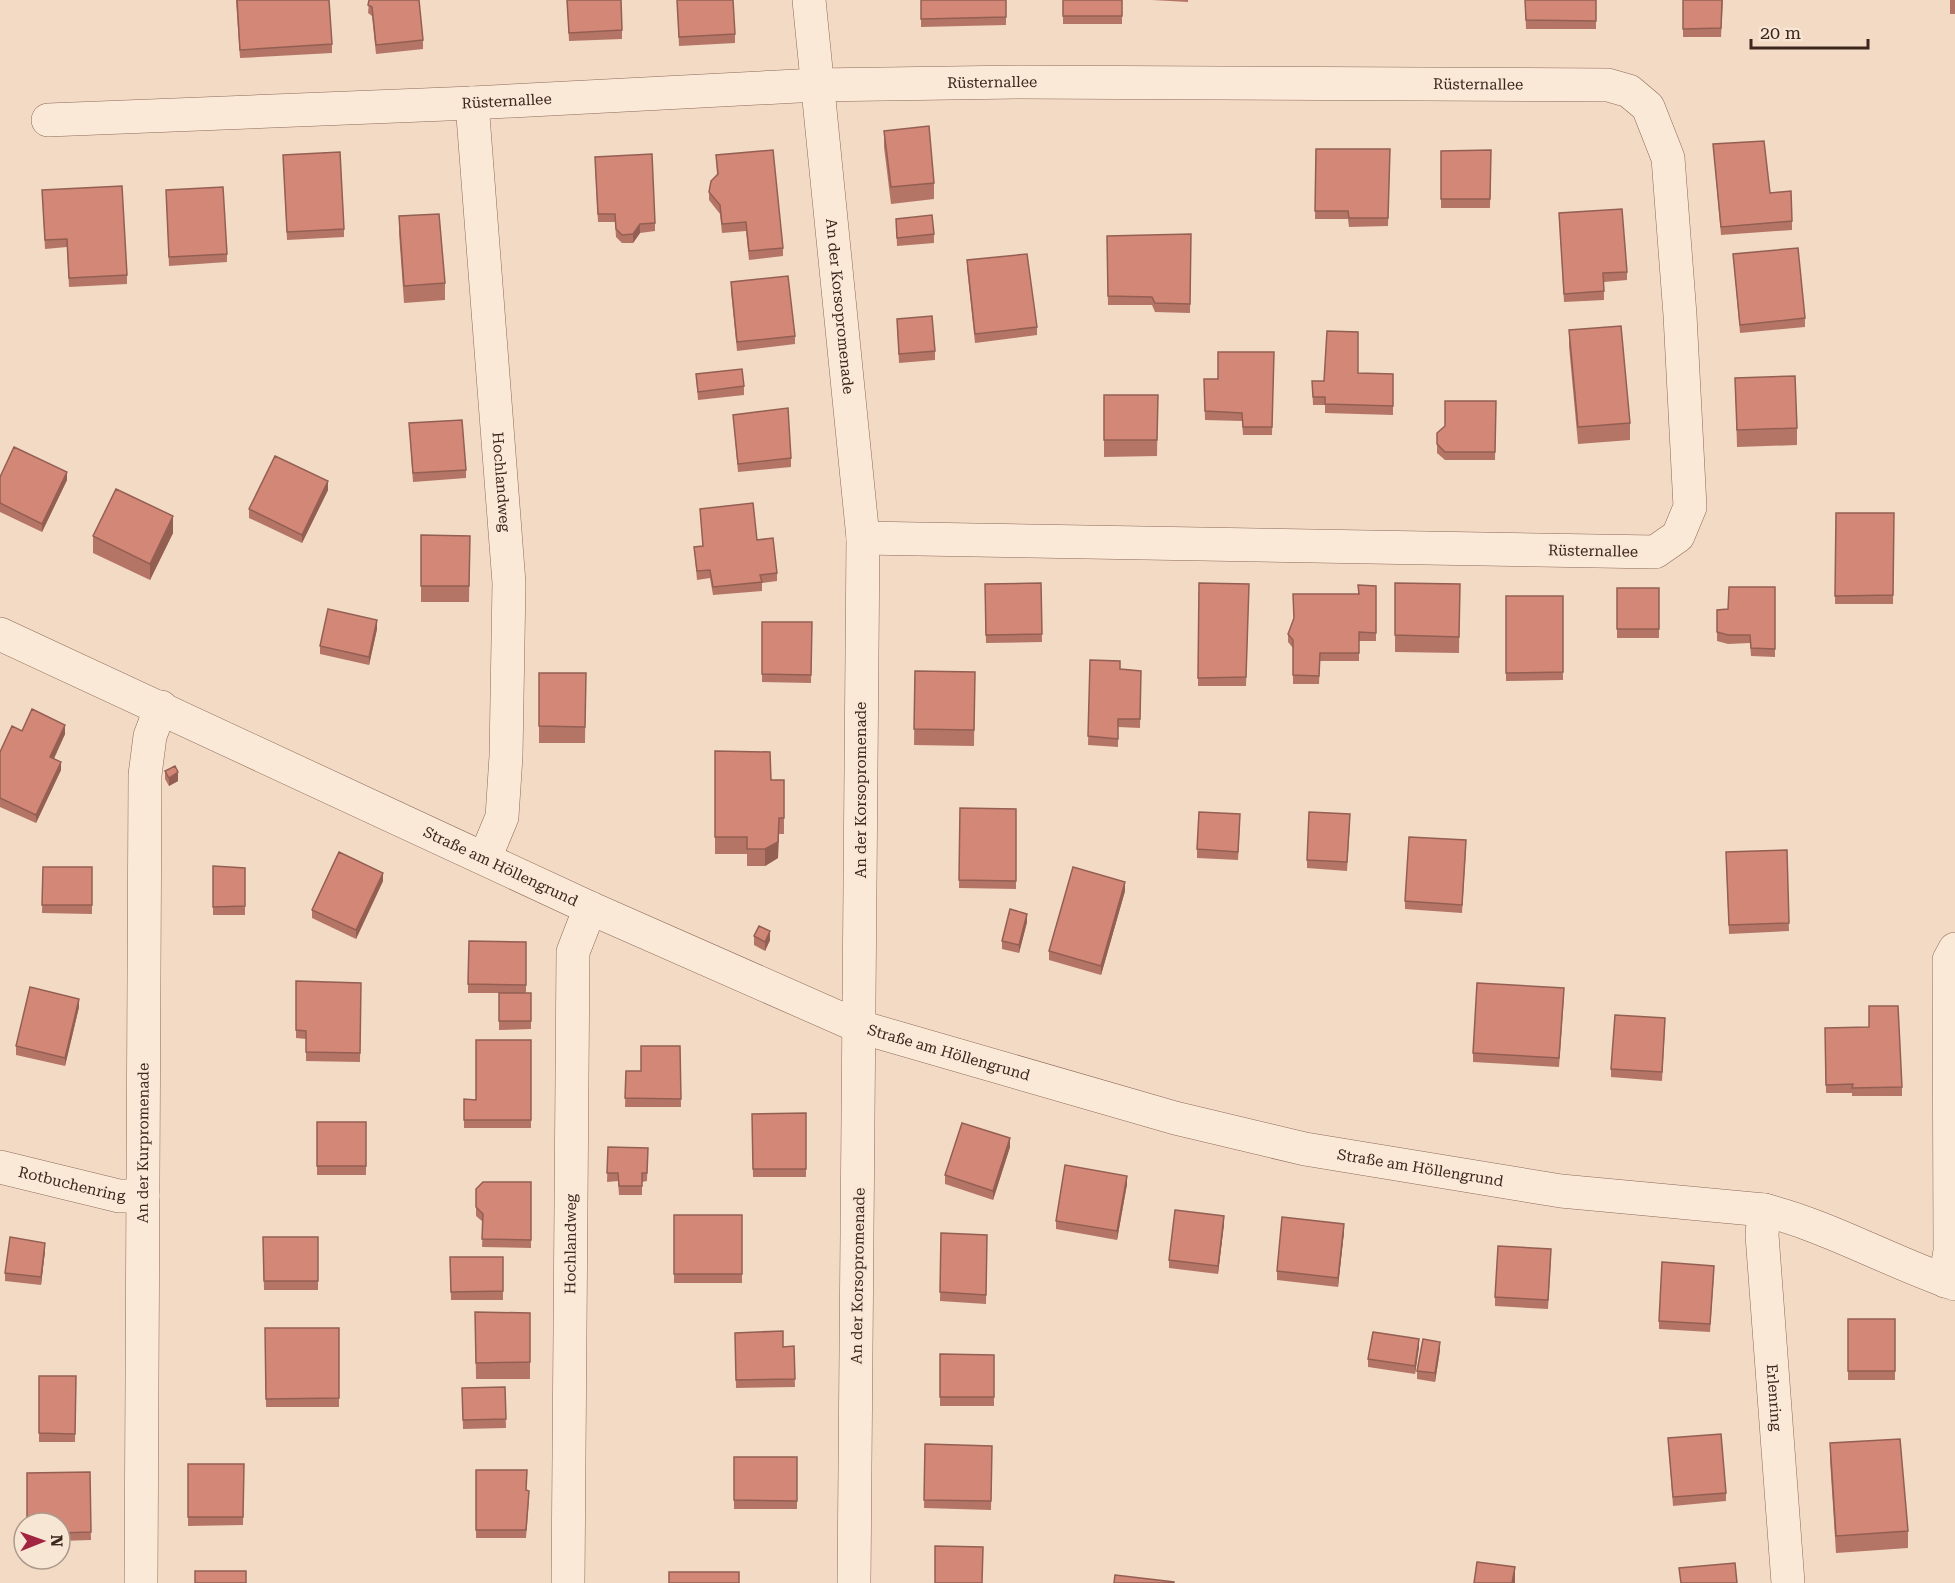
<svg xmlns="http://www.w3.org/2000/svg" width="1955" height="1583" font-family="'Roboto Serif',serif">
  <rect width="100%" height="100%" fill="#f2dac4"/>
  <g fill="none" stroke-linecap="round" stroke-linejoin="round">
    <defs>
      <g id="street">
        <path id="s1" d="M809,0l54,538 -9,1045"/>
        <path id="s2" d="M472,103l37,480 -3,173 -4,61 -17,41"/>
        <path id="s3" d="M48,120l424,-17 345,-18 201,-3 590,3 21,6 19,16 20,51 12,157 10,192 -12,29 -23,16 -792,-14"/>
        <path id="s4" d="M0,634l590,274 270,119 315,91 130,31 256,42 203,19c67,17 126,52 191,74"/>
        <path id="s5" d="M0,1167l119,29h24"/>
        <path id="s6" d="M1764,1210l-2,25 26,348"/>
        <path d="M1945,1281l5,-30 -1,-291 6,-11"/>
        <path id="s7" d="M141,1583l4,-808 5,-39 11,-29"/>
        <path id="s8" d="M568,1583l5,-631 17,-44"/>
      </g>
    </defs>
    <!-- street casing -->
    <use href="#street" stroke="#8e6959" stroke-width="34"/>
    <!-- street -->
    <use href="#street" stroke="#fbe9d8" stroke-width="33"/>
  </g>
  <!-- wall -->
  <path fill="#b57566" d="M236,0l96,44v9l-92,5z
    M369,0l54,40v9l-47,5 -4,-38 -4,-3z
    M567,0l55,30v9l-53,2z
    M677,0l58,34v9l-56,3z
    M921,0h85v25l-85,2z
    M1063,0h59v24h-59z
    M1152,0h36v2z
    M1525,0h71v29h-70z
    M1683,0h40l-2,37h-38z
    M1950,0h5v14h-5z
    M884,131l50,52v16l-43,5 -7,-57z
    M1713,144l57,49 22,28v9l-71,5z
    M1316,149h74l-2,77 -39,1 -1,-8h-33z
    M1491,150l-1,58h-49v-57z
    M283,155l61,74v8l-57,3z
    M716,155l67,93v8l-34,4 -3,-29 -24,2 -2,-19 -11,-14v-8l8,-17z
    M595,165l60,58v8l-15,2 -7,10h-11l-6,-6 -1,-15h-17z
    M42,190l85,85v9l-58,3 -2,-40 -22,2z
    M166,190l61,64v8l-58,4z
    M1559,213l68,59v8l-23,2v18l-40,2z
    M399,216l46,67v17l-41,3 -5,-70z
    M896,219l38,15v9l-37,3z
    M1191,234l-1,79 -35,-1 -3,-7h-44l-1,-69z
    M1733,254l72,64v9l-65,6z
    M967,260l70,67v8l-62,8 -8,-75z
    M731,282l64,54v8l-58,7 -6,-60z
    M897,319l38,32v9l-36,3z
    M1569,330l61,93v17l-52,4 -9,-98z
    M1274,352l-2,83h-29l-1,-14 -37,-1 -1,-41h14z
    M1358,373l35,1v41l-68,-2v-8h-12l-1,-24h12z
    M696,374l48,12v9l-46,5z
    M1735,378l62,50v17l-60,2z
    M1104,395h54l-1,61 -53,1z
    M1496,401l-1,59h-50l-8,-7v-20z
    M733,415l58,43v9l-53,5z
    M409,423l57,47v8l-53,4z
    M0,477l67,3 -25,52 -42,-20z
    M328,490l-26,53 -53,-25v-9z
    M700,509l57,31 20,33v8l-15,2v8l-49,4 -3,-17 -13,2 -3,-33 9,-1z
    M1836,513h58l-1,91h-58z
    M173,533l-23,47 -57,-27v-17z
    M421,535l49,1 -1,66h-48z
    M1041,583l1,59 -56,1 -1,-59z
    M1199,583l50,1 -3,102h-48z
    M1395,583l65,1 -1,69 -64,-1z
    M1358,585l18,1v55h-17v20h-39l-1,23h-26v-36l-5,-6v-8l70,-40z
    M1775,587v70l-24,-1 -1,-13 -22,1 -11,-3v-31l11,-1z
    M1617,588h42v50h-42z
    M1506,596h57v84l-57,1z
    M762,622h50l-1,61 -49,-1z
    M377,629l-8,36 -49,-11v-8z
    M1090,660l30,9 21,2 -1,57 -22,-1v20l-30,-2z
    M915,671l60,1 -1,74 -60,-1z
    M539,673h47l-1,70h-46z
    M22,731l43,3 -11,25 7,11 -25,53 -36,-16v-55z
    M715,751l56,29h13v54h-5l-1,24 -13,8h-18v-12h-32z
    M165,771l13,10 -9,5 -4,-7z
    M960,808l56,1v80l-57,-1z
    M1240,822l-2,38 -41,-2v-9z
    M1350,822l-3,49 -40,-3v-8z
    M1466,849l-4,64 -57,-4v-8z
    M1787,850l2,81 -60,3 -3,-74z
    M213,866l32,2v47h-32z
    M43,867h49v47l-50,-1z
    M383,881l-27,58 -44,-21v-8z
    M1125,891l-24,84 -52,-15v-9z
    M1027,922l-8,31 -17,-4v-8z
    M754,936l16,4 -5,11 -11,-6z
    M526,942v51h5v36l-32,1v-37h3h-34v-9z
    M296,981l65,2 -1,79 -54,-1v-22l-10,-1z
    M1564,996l-5,71 -86,-5v-9z
    M79,1007l-14,59 -49,-11v-9z
    M1665,1026l-3,55 -51,-4v-8z
    M1825,1028l77,59v9h-50v-3h-26z
    M531,1040v88h-67v-29l12,1z
    M680,1046l1,61h-56l1,-36h15z
    M806,1113v64h-53l-1,-63z
    M317,1122h49v53h-49z
    M608,1147l40,1 -1,33 -5,1v13h-23l-1,-14 -11,1z
    M1010,1147l-17,53 -48,-16v-9z
    M531,1182v66l-49,-1 1,-25 -7,-6v-27z
    M1127,1184l-10,56 -61,-11v-8z
    M674,1215h68v68h-68z
    M1224,1224l-6,50 -49,-6v-8z
    M1344,1232l-6,55 -61,-7v-9z
    M941,1233l46,2 -1,69 -46,-3z
    M263,1237h55v53h-54z
    M45,1251l-4,34 -36,-4v-8z
    M450,1257h53v43h-52z
    M1551,1258l-3,51 -53,-3v-9z
    M1714,1274l-4,58 -51,-3v-8z
    M475,1312l55,1v66h-54z
    M1848,1319h47v61h-47z
    M265,1328h74v79h-73z
    M735,1333l48,14 11,-1 1,41 -59,1z
    M1419,1347l-4,27 -47,-7v-8z
    M1440,1350l-5,32 -18,-3v-8z
    M940,1354l54,1v51h-54z
    M39,1376h37l-1,66h-36z
    M505,1387l1,41 -43,1 -1,-41z
    M1668,1438l58,55v8l-53,5z
    M1830,1443l78,88v17l-72,5 -6,-93z
    M925,1444l67,2 -1,64 -67,-2z
    M734,1457h63v52h-63z
    M188,1464h56l-1,61 -55,1z
    M476,1470l51,20 2,9 -3,39h-50z
    M90,1472l1,68 -31,1v-18z"/>
  <!-- shaded-wall -->
  <path fill="#945f53" d="M640,224v9l-7,10v-9z
    M67,472v8l-25,52v-8z
    M328,481v9l-26,53v-8z
    M173,516v17l-23,47v-16z
    M377,620v9l-8,36v-8z
    M65,725v9l-15,32v-9z
    M61,762v8l-25,53v-8z
    M178,772v9l-9,5v-8z
    M779,818l-1,40 -13,8v-17z
    M383,873v8l-27,58v-9z
    M1125,882v9l-24,84v-9z
    M1027,914v8l-8,31v-8z
    M770,931v9l-5,11v-9z
    M79,999v8l-14,59v-8z
    M1010,1138v9l-17,53v-9z
    M1127,1176v8l-10,56v-9z
    M1224,1216v8l-6,50v-8z
    M1344,1224v8l-6,55v-9z
    M45,1243v8l-4,34v-8z
    M1419,1339v8l-4,27v-8z
    M1440,1342v8l-5,32v-9z
    M1515,1567v16h-3z"/>
  <!-- building -->
  <path fill="#d38877" stroke="#945f53" stroke-width="1.5" d="M237,0h92l3,44 -92,6z
    M369,0h50l4,40 -47,5 -4,-38 -4,-2z
    M567,0h54l1,30 -53,3z
    M677,0h56l2,34 -56,3z
    M921,0h85v17l-85,2z
    M1063,0h59v16h-59z
    M1525,0h71v21l-70,-1z
    M1683,0h39l-1,28 -38,1z
    M929,126l5,57 -43,4 -7,-56z
    M1764,141l6,52 21,-2 1,30 -71,6 -8,-83z
    M1316,149h74l-2,69h-39l-1,-7h-33z
    M773,150l10,98 -34,3 -3,-29 -24,2 -2,-19 -11,-13 2,-11 7,-7 -2,-19z
    M1491,150l-1,49h-49v-48z
    M340,152l4,77 -57,3 -4,-77z
    M652,154l3,69 -15,1 -7,10 -11,1 -6,-6 -1,-15h-17l-3,-57z
    M122,186l5,89 -58,3 -2,-39 -22,1 -3,-50z
    M223,187l4,67 -58,3 -3,-67z
    M1622,209l5,63 -24,1 1,18 -40,3 -5,-81z
    M439,214l6,69 -41,3 -5,-70z
    M932,215l2,19 -37,4 -1,-19z
    M1191,234l-1,70 -35,-1 -3,-6 -44,-1 -1,-60z
    M1798,248l7,70 -65,7 -7,-71z
    M1027,254l10,73 -62,7 -8,-74z
    M788,276l7,60 -58,6 -6,-60z
    M932,316l3,35 -36,3 -2,-35z
    M1621,326l9,97 -52,4 -9,-97z
    M1327,331l31,1v41l35,1v32l-68,-2v-7h-12l-1,-16h12z
    M1218,352h56l-2,75h-29l-1,-14 -37,-2 -1,-32h14z
    M742,369l2,17 -46,6 -2,-18z
    M1795,376l2,52 -60,2 -2,-52z
    M1104,395h54l-1,45h-53z
    M1445,401h51l-1,51h-50l-8,-8v-11l8,-7z
    M788,408l3,50 -53,6 -5,-49z
    M462,420l4,50 -53,3 -4,-50z
    M14,447l53,25 -25,52 -42,-21v-26z
    M275,456l53,25 -26,54 -53,-26z
    M116,489l57,27 -23,48 -57,-28z
    M753,503l4,37 16,-2 4,35 -17,2 2,7 -49,5 -3,-17 -13,1 -3,-24 9,-1 -3,-37z
    M1836,513h58l-1,82 -58,1z
    M421,535l49,1 -1,50h-48z
    M1041,583l1,51 -56,1 -1,-51z
    M1199,583l50,1 -3,93 -48,1z
    M1395,583l65,1 -1,53 -64,-2z
    M1358,585l18,1v47l-17,-1v21h-39l-1,23 -26,-1v-35l-5,-6 6,-16 -1,-24h66z
    M1729,587h46v62l-24,-1 -1,-13h-22l-11,-3v-22l11,-1z
    M1617,588h42v41h-42z
    M1506,596h57v76l-57,1z
    M328,609l49,11 -8,37 -49,-11z
    M762,622h50l-1,53 -49,-1z
    M1090,660l30,1v8l21,2 -1,48h-22v20l-30,-3z
    M915,671l60,1 -1,58 -60,-1z
    M539,673h47l-1,54 -46,-1z
    M32,709l33,16 -15,32 11,5 -25,53 -36,-17v-46l12,-26 10,5z
    M715,751l55,1 1,28h13v38h-5l-1,24 -13,7h-18v-12h-32z
    M175,766l3,6 -9,6 -4,-7z
    M960,808l56,1v72l-57,-1z
    M1199,812l41,2 -2,38 -41,-3z
    M1309,812l41,2 -3,48 -40,-2z
    M1409,837l57,3 -4,65 -57,-4z
    M1787,850l2,73 -60,2 -3,-73z
    M339,852l44,21 -27,57 -44,-20z
    M213,866l32,2v38l-32,1z
    M43,867h49v38h-50z
    M1073,867l52,15 -24,84 -52,-15z
    M1010,909l17,5 -8,31 -17,-4z
    M759,926l11,5 -5,11 -11,-6z
    M469,941l57,1v43l-58,-1z
    M296,981l65,2 -1,70 -54,-1v-21l-10,-1z
    M1477,983l87,5 -5,70 -86,-5z
    M30,987l49,12 -14,59 -49,-12z
    M499,993h32v28h-32z
    M1869,1006h29l4,81 -50,1 1,-4 -27,1 -1,-57 44,-1z
    M1615,1015l50,3 -3,54 -51,-3z
    M476,1040h55v80h-67v-21l12,1z
    M641,1046h39l1,53 -56,-1 1,-27h15z
    M806,1113v56h-53l-1,-55z
    M317,1122h49v44h-49z
    M962,1123l48,15 -17,53 -48,-16z
    M608,1147l40,1 -1,25h-5v13h-23l-1,-13h-11z
    M1065,1165l62,11 -10,55 -61,-10z
    M483,1182h48v58l-49,-1 1,-25 -7,-7v-18z
    M1175,1210l49,6 -6,50 -49,-6z
    M674,1215h68v59h-68z
    M1282,1217l62,7 -6,54 -61,-7z
    M941,1233l46,2 -1,60 -46,-3z
    M10,1237l35,6 -4,34 -36,-4z
    M263,1237h55v44h-54z
    M1498,1246l53,3 -3,51 -53,-3z
    M450,1257h53v34l-52,1z
    M1662,1262l52,4 -4,58 -51,-3z
    M475,1312l55,1v49l-54,1z
    M1848,1319h47v52h-47z
    M265,1328h74v70l-73,1z
    M783,1331v16l11,-1 1,33 -59,1 -1,-47z
    M1373,1332l46,7 -4,27 -47,-7z
    M1423,1339l17,3 -5,31 -18,-2z
    M940,1354l54,1v42h-54z
    M39,1376h37l-1,58 -36,-1z
    M505,1387l1,32 -43,1 -1,-32z
    M1721,1434l5,59 -53,4 -5,-59z
    M1900,1439l8,92 -72,5 -6,-93z
    M925,1444l67,2 -1,55 -67,-1z
    M734,1457h63v44l-63,-1z
    M188,1464h56l-1,53h-55z
    M476,1470h51l-1,20 3,1 -3,39h-50z
    M90,1472l1,60 -31,1v-10h-33v-50z
    M935,1546l48,1 -1,36h-47z
    M1477,1562l38,5 -3,16h-38z
    M1735,1563l2,20h-56l-2,-15z
    M195,1571h51v12h-51z
    M669,1572h70v11h-70z
    M1115,1575l59,7v1h-60z"/>
  <g text-anchor="middle" dominant-baseline="central" stroke-width="4.5" stroke-linejoin="round" paint-order="stroke">
    <!-- street labels -->
    <g font-size="15" fill="#3d261e" stroke="#f8e6d4">
      <text stroke="none"><textPath href="#s3" startOffset="945">Rüsternallee</textPath></text>
      <text stroke="none"><textPath href="#s3" startOffset="1431">Rüsternallee</textPath></text>
      <text stroke="none"><textPath href="#s3" startOffset="459">Rüsternallee</textPath></text>
      <text stroke="none"><textPath href="#s1" startOffset="308">An der Korsopromenade</textPath></text>
      <text stroke="none"><textPath href="#s2" startOffset="380">Hochlandweg</textPath></text>
      <text transform="translate(1593 551) rotate(1)">Rüsternallee</text>
      <text transform="translate(861 790) rotate(-90)">An der Korsopromenade</text>
      <text stroke="none"><textPath href="#s4" startOffset="552">Straße am Höllengrund</textPath></text>
      <text stroke="none"><textPath href="#s4" startOffset="1038">Straße am Höllengrund</textPath></text>
      <text stroke="none"><textPath href="#s7" startOffset="440">An der Kurpromenade</textPath></text>
      <text stroke="none"><textPath href="#s4" startOffset="1524">Straße am Höllengrund</textPath></text>
      <text stroke="none"><textPath href="#s5" startOffset="74">Rotbuchenring</textPath></text>
      <text stroke="none"><textPath href="#s8" startOffset="339">Hochlandweg</textPath></text>
      <text transform="translate(858 1276) rotate(-89)">An der Korsopromenade</text>
      <text stroke="none"><textPath href="#s6" startOffset="188">Erlenring</textPath></text>
    </g>
  </g>
  <!-- north arrow -->
  <g transform="translate(42 1541) rotate(89)"><circle r="28" fill="#f8e6d4" stroke="#ad998b" stroke-width="1.5"/>
  <path d="M0-4.5L10 22L0 15L-10 22Z" fill="#a22441"/>
  <text y="-9" font-size="16" font-weight="bold" text-anchor="middle" fill="#3d261e">N</text>
  </g>
  <!-- scale -->
  <path d="M1751 39v9h117v-9" fill="none" stroke="#3d261e" stroke-width="3"/>
  <text x="1760" y="39" font-size="18" fill="#3d261e" stroke="#f8e6d4" stroke-width="4.5" paint-order="stroke">20 m</text>
</svg>
